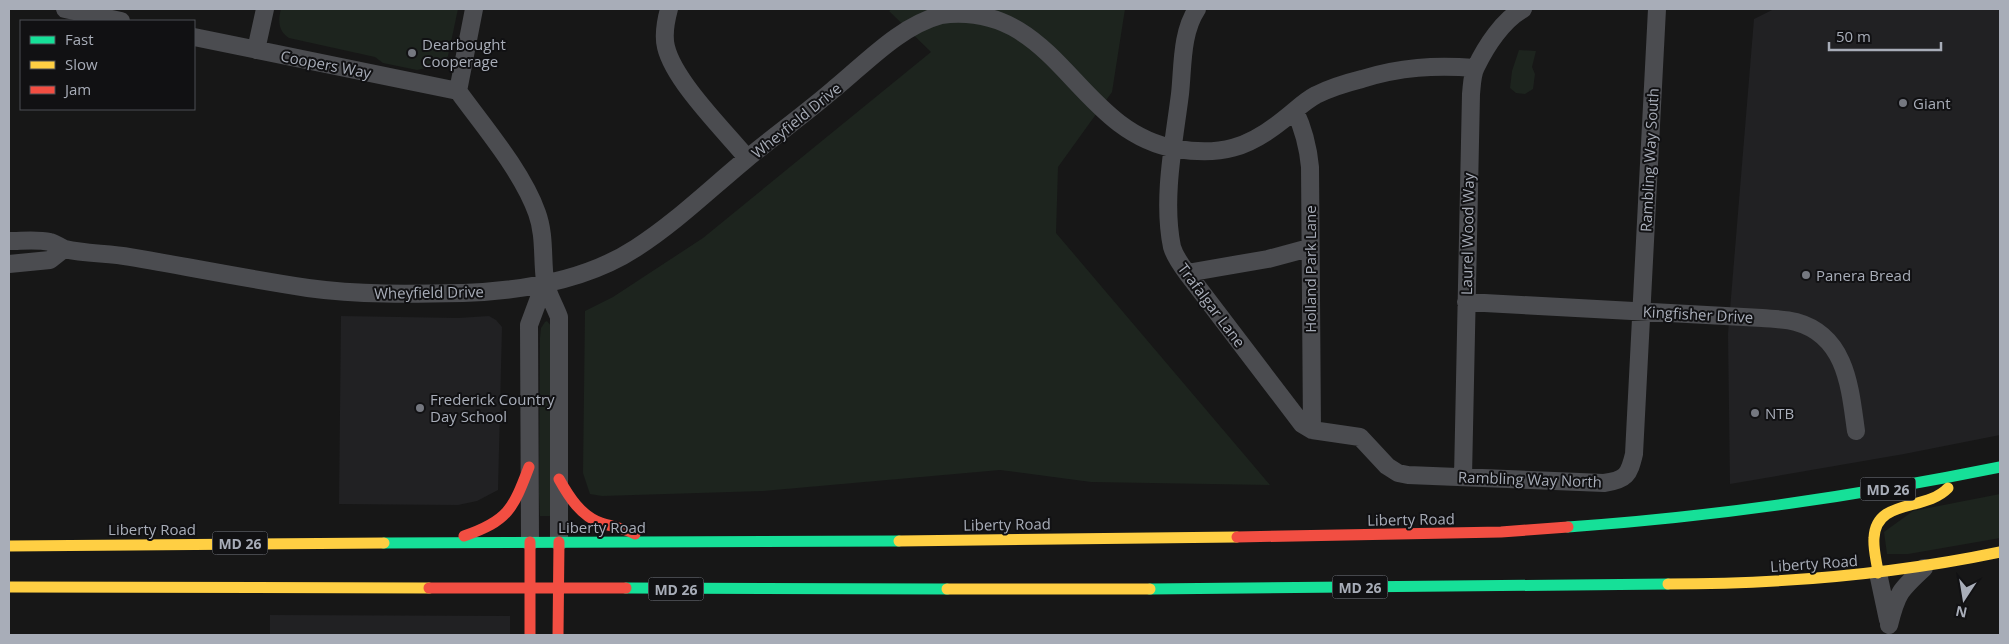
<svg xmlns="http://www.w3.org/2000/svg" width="2009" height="644" font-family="'Open Sans',sans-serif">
  <rect width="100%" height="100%" fill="#171717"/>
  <!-- built -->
  <path fill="#212123" d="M1774,9h226v426l-96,19 -174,30 -2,-150 26,-315z
    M341,316l117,2 31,-2 7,4 6,7 -4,163 -21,11 -19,4 -119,-1z
    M270,615l240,1v19h-240z"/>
  <!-- green -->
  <path fill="#1d241e" d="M281,9h177l-10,47 -7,9 -24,5 -34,-7 -8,-6 -86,-19c-11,-7 -11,-18 -8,-29z
    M892,9h233l-13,83 -54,75 -2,66 214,252 -179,-3 -91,-12 -237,21 -161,5 -12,-2 -7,-21 2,-162 28,-14 90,-59 228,-186 -42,-41z
    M1519,50l17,1 -4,16 3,7 -2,15 -8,5 -9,-1 -6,-5 2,-17z
    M547,321l4,5 -1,190h-10l-1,-22 1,-156 1,-10 4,-6z
    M2000,494v44l-92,16h-21l-3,-22 29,-21z"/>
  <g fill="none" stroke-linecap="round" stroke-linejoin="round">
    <!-- street -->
    <path stroke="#4b4c50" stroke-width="18" d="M65,9l56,12
      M669,9c-3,11 -6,26 -3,38 8,34 58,83 81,111
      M1197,9c-16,24 -14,58 -17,85 -6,48 -18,105 -8,153 3,10 9,18 15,26l115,151 10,6 48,7 27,29 11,7 10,2 196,8c22,-3 25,-8 30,-29l23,-445
      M194,37l264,54
      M256,50l9,-41
      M458,91c26,36 64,80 79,122 8,22 5,45 8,68 2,12 10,25 14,36v225
      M458,91l16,-82
      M1295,111c9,19 13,35 15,56l2,263
      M9,241c13,0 28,-2 41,1 5,1 9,5 15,7 20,5 44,4 65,8 59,10 118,22 178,31 51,7 103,6 155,5 58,-2 124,-13 173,-45 39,-25 73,-58 108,-87 30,-25 61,-47 90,-72 33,-27 66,-63 107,-74 117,-15 134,117 236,134 44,7 71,-1 106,-29 11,-8 20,-18 33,-25 14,-7 30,-12 46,-16 38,-12 73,-14 113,-11
      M9,264l41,-4 14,-11
      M1187,273l81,-14 41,-11
      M1466,302l296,16c11,1 23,1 34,4 51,14 54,67 60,109
      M1463,477l8,-383c1,-9 1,-20 5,-27 10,-21 27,-47 47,-58
      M530,542l-1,-217 16,-43
      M1878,573l10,47
      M1889,625c8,-32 11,-35 35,-57"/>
    <!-- fast -->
    <path stroke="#16e098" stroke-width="11" d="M1568,527c145,-10 289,-31 432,-60
      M384,543l515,-2
      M626,588l321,1
      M1150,589l518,-5"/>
    <!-- slow -->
    <path stroke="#ffcf43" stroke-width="11" d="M899,541l338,-4
      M9,546l375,-3
      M1878,573c-1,-11 -5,-23 -4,-35 2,-40 51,-26 74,-50
      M1668,584c112,0 222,-9 332,-32
      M9,587l420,1
      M947,589h203"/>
    <!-- jam -->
    <path stroke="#f24e42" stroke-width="11" d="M559,479c10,18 22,37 42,44 12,4 23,5 34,11
      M464,536c44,-15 49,-27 65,-69
      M1237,537l264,-5 67,-5
      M530,542v93
      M429,588h197
      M558,635l1,-93"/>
  </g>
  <!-- markers -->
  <g fill="#757880" stroke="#111113" stroke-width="2">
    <circle cx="412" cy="53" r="5"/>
    <circle cx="1903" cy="103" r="5"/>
    <circle cx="1806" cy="275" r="5"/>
    <circle cx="420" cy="408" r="5"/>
    <circle cx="1755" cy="413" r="5"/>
  </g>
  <g text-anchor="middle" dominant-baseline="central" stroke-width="4" stroke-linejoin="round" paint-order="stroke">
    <!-- shield labels -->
    <g fill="#111113" stroke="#7b7e86" stroke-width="1">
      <rect x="1860.5" y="477.5" width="55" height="23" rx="4"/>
      <rect x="212.5" y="531.5" width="55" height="23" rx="4"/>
      <rect x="1332.5" y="575.5" width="55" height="23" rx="4"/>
      <rect x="648.5" y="577.5" width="55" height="23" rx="4"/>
    </g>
    <g font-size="14" font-weight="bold" fill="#a8adb8">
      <text x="1888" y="489">MD 26</text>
      <text x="240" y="543">MD 26</text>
      <text x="1360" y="587">MD 26</text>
      <text x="676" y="589">MD 26</text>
    </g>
    <!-- poi labels -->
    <g font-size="15" fill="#a8adb8" stroke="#111113" text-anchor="start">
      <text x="422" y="44">Dearbought<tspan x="422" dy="17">Cooperage</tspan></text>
      <text x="1913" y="103">Giant</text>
      <text x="1816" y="275">Panera Bread</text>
      <text x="430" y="399">Frederick Country<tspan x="430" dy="17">Day School</tspan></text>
      <text x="1765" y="413">NTB</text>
    </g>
    <!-- street labels -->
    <g font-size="15" fill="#a8adb8" stroke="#111113">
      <text transform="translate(326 64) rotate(11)">Coopers Way</text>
      <text transform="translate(796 120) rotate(-39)">Wheyfield Drive</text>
      <text transform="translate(1649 160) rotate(-87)">Rambling Way South</text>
      <text transform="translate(1467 234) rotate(-89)">Laurel Wood Way</text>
      <text transform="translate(1310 269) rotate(-90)">Holland Park Lane</text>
      <text transform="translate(429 292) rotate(-1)">Wheyfield Drive</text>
      <text transform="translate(1212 305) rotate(53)">Trafalgar Lane</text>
      <text transform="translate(1698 314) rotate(3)">Kingfisher Drive</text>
      <text transform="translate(1530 479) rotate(2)">Rambling Way North</text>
      <text transform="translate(1411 519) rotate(-1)">Liberty Road</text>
      <text transform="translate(1007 524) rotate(-1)">Liberty Road</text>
      <text x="602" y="527">Liberty Road</text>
      <text x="152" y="529">Liberty Road</text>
      <text transform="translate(1814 563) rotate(-4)">Liberty Road</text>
    </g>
  </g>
  <!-- border -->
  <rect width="2009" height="644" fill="none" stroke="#a8adb8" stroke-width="20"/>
  <!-- legend -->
  <rect x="20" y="20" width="175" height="90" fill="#111113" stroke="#4d4f55"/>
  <rect x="30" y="36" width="25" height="8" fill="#16e098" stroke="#4d4f55"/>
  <text x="65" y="45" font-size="15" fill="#a8adb8">Fast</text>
  <rect x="30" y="61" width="25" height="8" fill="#ffcf43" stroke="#4d4f55"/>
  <text x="65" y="70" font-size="15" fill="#a8adb8">Slow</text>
  <rect x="30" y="86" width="25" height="8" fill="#f24e42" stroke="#4d4f55"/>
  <text x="65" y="95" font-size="15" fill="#a8adb8">Jam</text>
  <!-- north arrow -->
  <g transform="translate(1964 599) rotate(192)" stroke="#111113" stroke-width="4" paint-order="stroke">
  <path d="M0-4L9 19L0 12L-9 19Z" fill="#a8adb8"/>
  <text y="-8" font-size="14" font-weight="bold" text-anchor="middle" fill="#a8adb8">N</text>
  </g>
  <!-- scale -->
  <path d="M1829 42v8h112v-8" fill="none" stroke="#a8adb8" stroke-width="2.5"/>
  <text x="1836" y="42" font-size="15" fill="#a8adb8" stroke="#111113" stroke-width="4" paint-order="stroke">50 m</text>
</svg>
